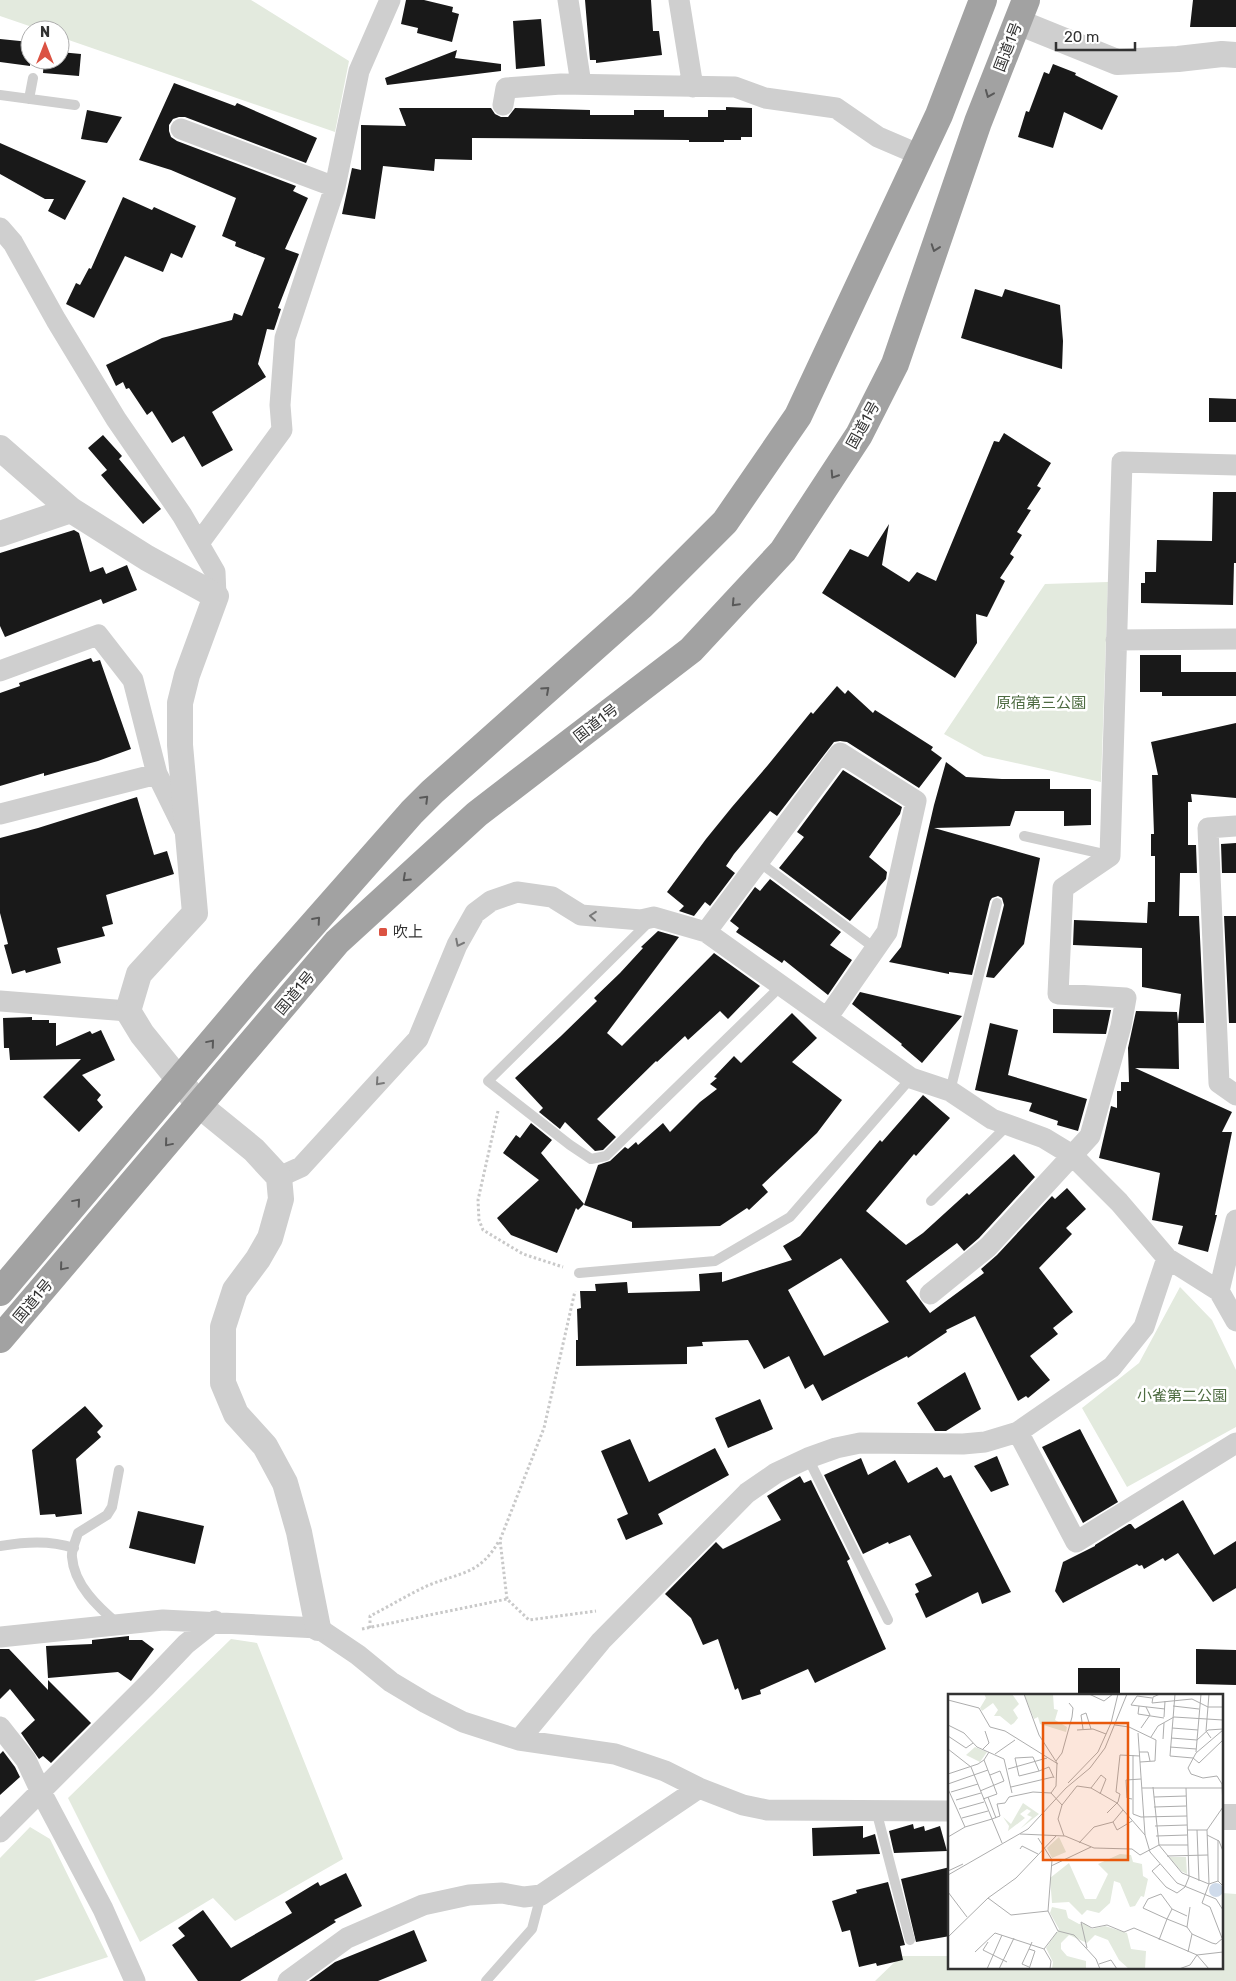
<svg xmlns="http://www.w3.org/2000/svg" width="1236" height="1981" font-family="Rubik,'Noto Sans JP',sans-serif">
  <rect width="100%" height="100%" fill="#fff"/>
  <!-- green -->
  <path fill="#e3eade" d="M0,0h251l98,61 -14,71 -275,-95v-7h-19l-41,-14z
    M1108,582l-7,200 -117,-26 -40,-22 101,-150z
    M1180,1287l32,33 24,50v57l-109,60 -45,-79 57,-45z
    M231,1639l26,4 86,216 -108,62 -22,-23 -73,44 -72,-144z
    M30,1827l20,12 58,118 -74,24h-34v-123z
    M1222,1893l14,1v87h-361l26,-25h49v11h272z"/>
  <!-- building -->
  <path fill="#191919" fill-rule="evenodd" d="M406,0h18l29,7 -1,5 7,2 -7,28 -35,-9 1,-5 -17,-4z
    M585,0h66l2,31h6l3,24 -66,8v-3h-6z
    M1193,0h43v27h-46z
    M541,19l4,47 -29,3 -3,-48z
    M0,39l30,3v24l-30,-4z
    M457,50l-2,8 46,6v7l-114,14 -2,-7z
    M60,52l21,2 -2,22 -36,-3 1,-13h16z
    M1053,64l23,9 -1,2 43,21 -16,34 -38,-18 -11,36 -35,-11 8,-26 3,1 15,-40 5,2z
    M174,83l61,23 2,-3 80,35 -11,25 -121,-46h-6l-6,2 -4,6v6l2,6 6,4 119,45 -3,5 15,7 -23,51 14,5 -21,54 3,1 -7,21 -7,-1 -9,35 8,13 -54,35 21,38 -31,17 -18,-31 -12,7 -20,-32 -5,4 -18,-27 -3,1 -3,-7 -7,4 -10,-21 56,-27 70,-18 2,-7 8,3 23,-58 -30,-12 1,-4 -14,-6 14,-38 -65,-28 -32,-10z
    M726,107l26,1v29h-11v3h-17v2h-35v-2l-217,-2v22l-37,-1 -1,12 -51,-5 -8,53 -33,-5 10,-46 9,2v-45l45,1 -7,-18h92l4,6 6,3h7l7,-9 75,2v5h44v-5h30v7h44v-7h18z
    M87,110l35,7 -15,26 -26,-4z
    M0,143l86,38 -21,39 -17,-9 6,-12h-9l-45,-25z
    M123,197l29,13 2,-3 42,19 -14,32 -11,-5 -8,19 -38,-16 -31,62 -28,-14 10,-21 4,2 9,-17 2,1z
    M975,289l27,8 3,-8 55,16 3,36 -1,28 -101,-31z
    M1209,398l27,1v23h-27z
    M1004,433l47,30 -14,23 4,2 -14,21 4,1 -14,22 5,3 -12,19 4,3 -14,21 5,3 -18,36 -11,-3 1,29 -22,35 -133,-85 28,-44 18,8 21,-33 -7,41 27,17 8,-10 19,9 58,-140 5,1z
    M103,435l19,21 -10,10 7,-7 42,50 -18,15 -42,-49 6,-5 -19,-22z
    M1213,492h23v71h-2l-1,42 -92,-2v-20h4v-11h11l1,-32 55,1z
    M74,530l5,3 11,39 13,-5 3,7 21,-9 10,25 -34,14 -2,-5 -96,38 -5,-11v-73z
    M1140,655h41v17h55v24h-74v-4h-22z
    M91,658l2,4 7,-2 31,89 -33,12 -54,15v-3l-44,13v-93l20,-7 -1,-3z
    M837,686l8,8 3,-4 25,23 2,-3 58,37 -2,3 11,8 -23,30 -72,-46 -7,-1 -6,1 -57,74 -7,-5 -36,43 -8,12 9,7 -25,33 -5,-4 -11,14 -15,-5 5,-5 -17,-14 39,-53 26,-32 36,-42 43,-53 2,2z
    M1236,723v75l-45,-4 1,8h-4v43h8l1,28h-17l-1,43h20l5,107h-26l1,46 -44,-1 97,44 -10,20h10l-17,83h2l-9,37 -30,-8 5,-18 -31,-6 8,-47 -61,-15 12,-52 6,2v-17h4v-9h8l-1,-34 8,-37 41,1 1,10 3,-28 -39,-7v-39l-69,-3 1,-25 73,3 1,-21h7v-46h-4v-22h3l-2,-59h6l-7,-33z
    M946,762l20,15 36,2h48v10h41v36l-27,1v-15h-49l-5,15 -76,2 106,30 -16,86 -30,34 -8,-1 18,-72 -2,-7 -4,-2 -6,2 -2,3 -18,74 -23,-3v2l-60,-12 12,-15 33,-142z
    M843,770l59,37 -2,7 -31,43 18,15 -1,7 -36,42 -71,-53 25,-31 -7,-5z
    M137,797l17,58 13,-4 7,23 -68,21 7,29 -11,3 3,9 -48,12 4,15 -35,10 -1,-3 -13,4 -8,-29 4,-1 -8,-31v-75l38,-10z
    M1236,843v30h-14l-1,-29z
    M770,879l71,53 -11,13 22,15 -24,35 -44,-35 -2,3 -46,-31 3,-4 -9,-7 25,-34 5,4z
    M1224,916h12v107h-7z
    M658,931l21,6 -72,96 15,13 92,-93 46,33 -32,33 -8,-8 -32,29 -3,-4 -28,26 -1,-1 -59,58 19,18 -13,13 -8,1 -30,-29 -5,7 -21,-17 4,-4 -28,-30 46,-42 36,-35 -3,-3 26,-25 23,-25 -2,-1z
    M860,992l102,24 -40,47 -21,-18 1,-1 -50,-40z
    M1053,1009l58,1 -5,24 -53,-1z
    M792,1013l25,25 -25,24 50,38 -25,33 -55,52 6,7 -19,18 -2,-2 -27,18 -88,2v-6l-48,-17 14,-40 12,-4 15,-14 3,2 8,-7 2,3 25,-22 7,9 30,-30 17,-13 -7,-5 7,-6 -3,-1 20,-21 7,7z
    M32,1017v3h17v3h7v23l34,-15 2,3 9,-4 14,30 -33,15 19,20 -4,5 6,7 -24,25 -36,-35 38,-38 -71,1 -1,-12h-5l-1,-30z
    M990,1023l28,7 -10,45 79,24 -9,32 -21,-6 1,-4 -29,-10 3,-8 -57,-13z
    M923,1095l27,23 -34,38 -2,-2 -48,57 40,34 17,-12 44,-40 2,2 45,-41 21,23 -56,61 -15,13 -7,-8 -51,38 24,32 54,-40 -3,-4 16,-14 55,-59 3,3 12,-11 19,21 -20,19 6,6 -33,34 34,44 -20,16 5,6 -28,22 20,24 -22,18 -2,-2 -8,5 -43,-85 -29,14 1,2 -39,26 -1,-2 -85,45 -9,-17 -8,5 -16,-33 -25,13 -16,-29 -46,2 1,4 -16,1v17l-111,2v-26h2l-1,-31 4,-1 -1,-17h16l-1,-7 32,-2 1,11 72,-2 -1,-17 23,-2v10l70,-22 -9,-14 17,-10 80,-96 2,2zM841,1258l48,64 -65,34 -36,-66z
    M531,1123l21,17 -11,13 43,51 -6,6 -2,-2 -19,45 -46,-18 -14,-17 42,-38 -36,-27 13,-18 4,3z
    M965,1372l16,37 -35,22h-11l-18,-28z
    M760,1399l13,30 -45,19 -13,-30z
    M85,1406l18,20 -6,6 4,5 -25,22 6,55 -26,3 -1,-3 -15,1 -8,-65z
    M1080,1429l38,73 -35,21 -41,-76z
    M630,1439l19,43 66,-34 14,27 -71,39 5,10 -37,16 -9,-21 11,-5 -27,-63z
    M997,1456l12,29 -18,7 -17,-26z
    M861,1458l7,17 27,-15 13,23 29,-16 7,11 7,-3 60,117 -29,12 -4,-12 -52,26 -11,-24 4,-2 -4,-8 17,-8 -22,-41 -21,9 -1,-2 -25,12 -39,-79z
    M800,1476l4,7 7,-3 39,79 -3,2 39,88 -71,34 -7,-14 -48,21 1,4 -19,6 -4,-12 -3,2 -17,-51 -15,6 -12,-27 -26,-24 51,-52 7,7 58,-29 -14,-24z
    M1183,1500l31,55 22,-14v47l-23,14 -35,-49 -13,8 -2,-3 -19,11 -2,-4 -3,1 -2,-2 -74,39 -8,-12 8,-29 32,-16v-1l34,-21h2l4,5z
    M138,1511l66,15 -9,38 -66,-16z
    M129,1636v4h13l12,9 -23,32 -13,-9 -70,6 -2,-32 46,-2v-4z
    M0,1649h9l39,41v-10l43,43 -40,40 -8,-7 -4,3 -18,-26 14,-13 -25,-31 -10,10z
    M1196,1649l40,1v35l-40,-1z
    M1078,1668h42v27h-42z
    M3,1751l12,16 5,10 -20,18v-41z
    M913,1824l1,5 10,-3 1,5 15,-5 7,25 -53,2 -5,-22z
    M863,1826v12l12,-4 5,20 -67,2 -1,-28z
    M950,1867v69l-34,6 -15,-63z
    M346,1873l16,33 -28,14 2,2 -96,59h-42l-26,-36 13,-9 -7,-8 25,-18 28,38 61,-35 -7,-11 33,-20 2,4z
    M888,1882l17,63 -5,1 3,14 -26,6 -1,-3 -17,4 -9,-37 -8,2 -10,-31 25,-8 -1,-3z
    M414,1930l13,31 -49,20h-69l26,-19z"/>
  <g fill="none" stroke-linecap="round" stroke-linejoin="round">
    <!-- path -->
    <path stroke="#c9c9c9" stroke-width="3" stroke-dasharray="2.5 2.5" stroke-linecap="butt" d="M498,1111l-20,89 1,20 4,10 40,24 40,13
      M507,1599l-7,-59 44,-112 31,-137
      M370,1628v-12c20,-10 39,-22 59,-31 33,-13 51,-11 70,-44
      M362,1629l145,-30 22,21 67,-9"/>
    <!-- service -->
    <path stroke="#cfcfcf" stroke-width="10" d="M0,95l75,10
      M29,99l4,-21
      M1024,836l84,19
      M759,862l117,87
      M650,921l-162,160 82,64 21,14 15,-3 176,-171
      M950,1091l47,-188
      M931,1201l77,-76
      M579,1273l136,-12 75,-44 121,-139
      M808,1458l80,162
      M0,1546c25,-4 49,-6 74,2
      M118,1624c-20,-17 -44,-39 -46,-67 -1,-7 4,-17 6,-24l29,-18 5,-8 7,-37
      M876,1810l34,130
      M486,1981l46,-52 9,-34"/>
    <!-- minor -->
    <path stroke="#cfcfcf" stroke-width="21" d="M568,0l13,84
      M679,0l14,87
      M503,105l3,-17 55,-4 174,3 30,11 71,10 42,29 42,18
      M181,129l154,58
      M0,228l13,15 43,77 60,99 66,96 33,57 1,24
      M199,543l83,-113 -2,-25 5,-67 50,-151 24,-116 31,-71
      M1116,640l120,-1
      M0,671l98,-36 35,45 24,94 27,55
      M0,814l157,-40
      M1236,826l-28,2 11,255 17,12
      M706,932l134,-179 76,48 -29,131 -60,86
      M0,1001l128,10
      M279,1177l22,-10 117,-128 39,-94 18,-32 16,-12 26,-9 35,5 29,18 60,5 13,-3 52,15 205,146 39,13 42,28 52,19 28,17 47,47 48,56 52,33 17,30
      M1219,1291l17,-71
      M930,1294l58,-47 102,-111 31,-110 5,-28 -68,-4 5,-106 47,-32 12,-394 114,3
      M1018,1432l58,110 160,-99
      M0,1637l163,-17 155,8 40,27 33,27 35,21 37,19 56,18 96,14 50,17 34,17 44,17 24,5 183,1
      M0,1727l26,33 15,32 62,117 32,72
      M519,1740l82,-99 146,-148 29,-20 32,-15 28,-10 24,-5 103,1 22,-2 33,-10 94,-65 32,-40 23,-69
      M0,1832l146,-146 40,-42 29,-23
      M288,1981l59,-43 76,-33 46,-10 33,-2 22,4 17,-2 158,-107"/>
    <!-- tertiary -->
    <path stroke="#cfcfcf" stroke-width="26" d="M1018,22l99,40 61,-3 44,-5 14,1
      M0,448l71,62 76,48 69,38 -29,79 -7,28v42l15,168 -56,61 -11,37 14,23 58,72 54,44 25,27 2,22 -11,39 -12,21 -23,31 -12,37v56l13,31 29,32 20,37 14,49 19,96
      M0,534l71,-24
      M1222,1817h14"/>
    <!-- trunk -->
    <path stroke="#a2a2a2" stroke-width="28" d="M0,1292l270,-319 142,-161 20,-20 209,-186 84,-84 73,-106 141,-301 44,-115
      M0,1339l337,-397 140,-128 214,-164 92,-99 76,-116 36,-71 83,-242 48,-122"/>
  </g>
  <!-- one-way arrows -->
  <defs><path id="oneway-chevron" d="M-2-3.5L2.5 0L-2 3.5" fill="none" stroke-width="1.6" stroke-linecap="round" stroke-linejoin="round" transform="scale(1.25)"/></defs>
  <g stroke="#595959">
    <use href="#oneway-chevron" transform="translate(989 94) rotate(112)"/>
    <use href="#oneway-chevron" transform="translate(935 248) rotate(109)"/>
    <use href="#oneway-chevron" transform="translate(834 475) rotate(123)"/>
    <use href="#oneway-chevron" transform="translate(735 603) rotate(133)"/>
    <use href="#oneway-chevron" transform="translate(546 690) rotate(-42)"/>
    <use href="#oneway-chevron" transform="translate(425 799) rotate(-45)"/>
    <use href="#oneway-chevron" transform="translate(406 878) rotate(137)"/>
    <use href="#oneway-chevron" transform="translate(317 920) rotate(-49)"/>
    <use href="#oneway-chevron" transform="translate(211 1043) rotate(-50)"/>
    <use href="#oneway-chevron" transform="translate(168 1143) rotate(130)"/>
    <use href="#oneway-chevron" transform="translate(77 1202) rotate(-50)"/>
    <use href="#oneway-chevron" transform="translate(63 1267) rotate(130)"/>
  </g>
  <g stroke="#797979">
    <use href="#oneway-chevron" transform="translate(593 916) rotate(-175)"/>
    <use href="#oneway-chevron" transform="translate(459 943) rotate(117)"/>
    <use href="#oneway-chevron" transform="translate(379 1082) rotate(132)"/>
  </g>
  <!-- markers -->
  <rect fill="#db5242" stroke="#fff" stroke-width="2" x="378" y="927" width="10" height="10" rx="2.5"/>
  <g text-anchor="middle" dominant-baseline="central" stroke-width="5" stroke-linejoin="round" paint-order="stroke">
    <!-- street labels -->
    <g font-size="15" fill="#323232" stroke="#fff">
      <text transform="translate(1008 47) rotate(-69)">国道1号</text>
      <text transform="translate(863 425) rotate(-61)">国道1号</text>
      <text transform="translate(596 723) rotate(-38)">国道1号</text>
      <text transform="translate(295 993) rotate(-50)">国道1号</text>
      <text transform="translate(33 1301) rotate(-50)">国道1号</text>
    </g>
    <!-- park labels -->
    <g font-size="15" fill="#4d6b41" stroke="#fff">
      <text x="1041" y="703">原宿第三公園</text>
      <text x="1182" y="1396">小雀第二公園</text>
    </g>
    <!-- poi labels -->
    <g font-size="15" fill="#323232" stroke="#fff" text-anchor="start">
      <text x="393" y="932">吹上</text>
    </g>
  </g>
  <!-- overview -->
  <g transform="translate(948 1694)">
    <rect width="275" height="275" fill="#fff"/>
    <path d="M36,0h28l7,10 -6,6 5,8 -4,5 -3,2 -11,-9h-6l4,-6 -5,-7 -11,8 -2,-3 6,-10zM76,0h29l1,15 4,1 -3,10 12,7 -1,5 -26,-8 -2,-7 -4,2zM27,53l12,5 -7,10 -14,-7zM75,109l16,11 -19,15 12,-12 -5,-2 4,-4 -4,-2 -7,5 5,4 -17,13 1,-5 -6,-9 8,7zM111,143l7,15 -14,6 -5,-10zM172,160l11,1 2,7 9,2 1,12 5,3 -4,18 -3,-1 -6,10 -5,1 -10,-24 -6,-2 -4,22 -11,10 -12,-3 -5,5 -13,-13 -17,1 -2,-25 19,-15 16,36h11l12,-25 -10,-10zM221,163h17l1,17 -6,-3zM104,213l14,3 2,8 11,6 5,-1 8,6 13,-3 22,7 4,16 15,2 -1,18h-16l-10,-9 -11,-20 -13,-5 -8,8 -18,-8 -8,8v6l6,7 19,5v8h-34l1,-7 -7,-14 13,-19 -9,-16z" fill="#e3eade"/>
    <path d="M261 196a7 7 0 1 1 14 0a7 7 0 1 1-14 0Z" fill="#cfdbeb"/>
    <path fill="none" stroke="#adadad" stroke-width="1" d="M76,0l15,41 18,28 -1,23 -5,7 11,12 -4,14 6,17M141,0l15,7 9,-7M212,0l-7,3 -1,6 40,-4 16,8h15M227,0l-5,62 23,2 6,5 24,-23M261,0l-3,37 5,7M0,6l31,8 11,19 15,4 53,33M191,12l-8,-1 6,-9 15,2M225,12l26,3M216,23l1,-16M216,24l-26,-4 1,-8 26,3M0,31l16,8 13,14 27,12 8,34M167,31l14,2 27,13 -1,21 -15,1M193,34l9,-13 -4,-8M224,34l26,2M135,35l-2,-14 5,-2 5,16M129,36l16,-1 13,5M190,39l7,102 5,17 27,31 39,16 7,11M0,42l18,12 7,-5M203,43l7,-11 16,-9 49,3M223,44l26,2 11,-10 15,-1M215,45l1,-16M222,53l26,2M0,55l23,18 21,52 8,-3 -3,-12 8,-1 4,-6 24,-5 18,1M34,56l7,-7 -4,-12M191,58h9l2,9M248,58l5,-58M47,60l20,-14M185,61v59l8,3 46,-1M108,67l6,-8 10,-36 1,-9 -4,-5M60,75l39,-11M91,77l-20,5 -4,-18 18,-1 6,14 10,-4 5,11M0,80l30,-10 6,-4 5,-8M120,89l30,-31 13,-29 7,-29M0,90l40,-14M63,93l42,-10M205,93l6,58 23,28 27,11 9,-3M143,94l10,-13 5,4 -6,15M194,94h80M0,95l17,38M32,97l24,-10 -4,-10 -10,4M3,98l27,-8M40,103l8,21M206,103l32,-1M35,105l14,-5 -13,-34M184,105l-5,-1 -1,-18 15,-1M8,106l25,-7M114,111l15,-19 14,2 26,15 28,32M206,113l32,-1M11,115l25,-7M159,119l11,-11 2,-8 -4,-2 4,-37 20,1M14,124l26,-7M165,128l4,8 15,-9M207,132l32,-1M239,136h20M249,136l2,51M72,140l45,2 29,12 38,1 8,6 19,-10h29M259,141l12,6 4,10M208,142l31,-1M0,143l17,-10 27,-8 10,24M90,144l14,22 -4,51 10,20M270,146v41l5,5M131,149l15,-16 19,-5 10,-12M72,155l2,-3 16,8M219,162l41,-1M212,170l-8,7 14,16 11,6 8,-6 4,-10 -3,-89M103,172l40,-19M0,177l15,-7M0,181l80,-46 38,-41 24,-20 15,-20 22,-54M0,198l19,25M40,204l23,17 37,-4M224,215l15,7M239,233l3,-20M110,237l16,4 22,24 4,10M0,243l40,-39 28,-20 40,-42M274,244l-12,-31 -8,-4 7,-19 -2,-54 16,-23 -1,-23 -5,-8 -14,2 -12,-4 -3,-6 8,-15 27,-23M211,246l8,-21 5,-10 -11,-15 -13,5 -5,9 24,11 20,8 5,7 20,9 4,1 7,-6M40,248l-5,8 24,12M139,254l-6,-26 11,6 15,-3 17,7 10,-4 63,27 12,14M81,255l-7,15 7,3M96,255l13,-17M27,258l20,-19 49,16 7,12 -1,8M240,258l4,-18M151,270l12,-4 6,9M39,275l15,-34M51,275l15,-31M81,275l6,-18 -6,-2 3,-7M231,275l11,-4 7,-10 26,-3"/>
    <path fill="#e8590c" fill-opacity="0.15" stroke="#e8590c" stroke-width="2.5" d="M95,29h85v137h-85z"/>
    <rect width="275" height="275" fill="none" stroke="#323232" stroke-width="2.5"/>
  </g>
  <!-- north arrow -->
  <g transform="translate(45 45)"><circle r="24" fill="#ffffff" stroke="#adadad"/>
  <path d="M0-4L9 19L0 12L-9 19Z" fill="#db5242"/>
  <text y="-8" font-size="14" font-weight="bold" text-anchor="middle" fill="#323232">N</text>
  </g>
  <!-- scale -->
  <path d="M1056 42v8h79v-8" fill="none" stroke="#323232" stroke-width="2.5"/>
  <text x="1064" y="42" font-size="15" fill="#323232" stroke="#ffffff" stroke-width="4" paint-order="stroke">20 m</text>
</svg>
